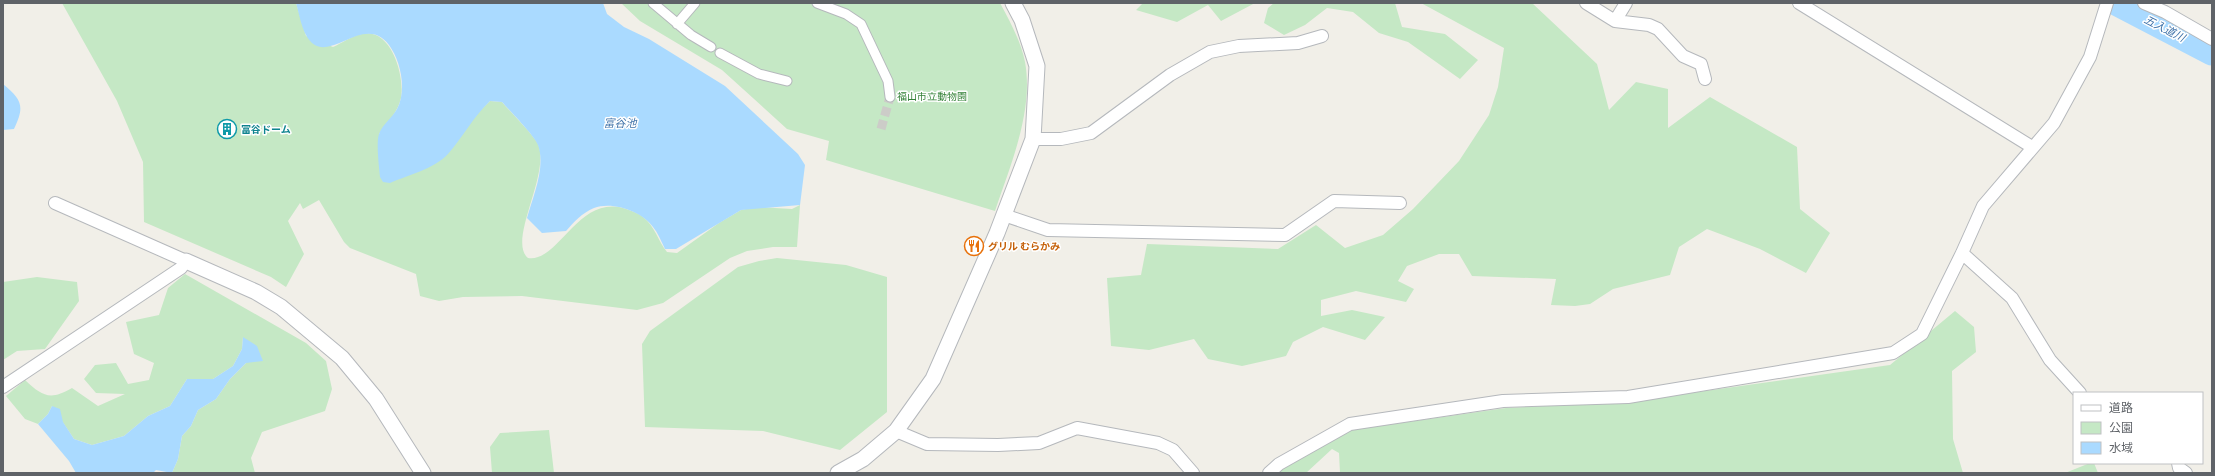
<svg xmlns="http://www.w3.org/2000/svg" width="2215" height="476" font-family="Commissioner,'Noto Sans JP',sans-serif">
  <rect width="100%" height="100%" fill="#f1efe8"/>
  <!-- green -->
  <path fill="#c5e8c5" d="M62,3h234l10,33 27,11c9,-4 19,-11 28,-13 30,-8 44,42 40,64 -3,14 -14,25 -22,36l68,20 28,-39 15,-14 12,1c9,11 30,31 36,42 13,29 -31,97 -10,114 32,5 51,-68 101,-48 5,2 11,4 14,7 12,9 15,24 24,35l10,1 42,-30 22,-13 15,-3 36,2 8,-4 -3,42h-24l-26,4 -17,7 -67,45 -26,7 -115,-14 -59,1 -24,4 -19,-5 -4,-22 -66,-26 -6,-6 -25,-42 -16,9 -3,-6 -12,18 16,33 -18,33 -15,-10 -127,-55 -1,-60 -26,-61z
    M621,3h379c10,18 21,39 25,59 9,49 -15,104 -30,149l-169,-51 3,-19 -42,-12 -65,-59 -82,-49z
    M1143,3h112l-34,18 -13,-16 -31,17 -41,-12z
    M1274,3h121l7,24 43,7 33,26 -18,19 -52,-37 -29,-9 -26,-21 -26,-4 -22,17 -21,10 -20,-12 4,-15z
    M1421,3h111l65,61 12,46 27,-28 32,7v39l42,-31 87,50 3,62 30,24 -24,40 -46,-24 -53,-20 -28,18 -9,28 -57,14 -23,15 -15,2 -24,-1 5,-26 -84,-3 -13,-22h-20l-32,12 -9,15 16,8 -8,13 -50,-11 -35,9v16l31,-6 33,7 -20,23 -42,-13 -30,15 -7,14 -44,10 -34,-7 -14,-20 -45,11 -38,-4 -4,-68 34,-3 6,-31 131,5 38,-24 29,23 38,-13 30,-26 46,-48 30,-46 9,-28 6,-39z
    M777,258l69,7 41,12v135l-47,38 -77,-19 -118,-4 -3,-83 8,-13 88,-64 21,-6z
    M185,274l121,69 20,18 6,28 -7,22 -63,21 -11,26 4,15h-83l6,-14 4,-23 9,-10 7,-16 18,-11 14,-20 16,-16 -3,-26 -1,12 -9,17 -20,13h-26l-17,27 -22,10 -24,20 -32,9 -18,-6 -22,-33 -4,8 -10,10 -13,-5 -19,-23 19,-16c17,16 25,21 47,8l26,18 27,-12 -29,-1 -12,-14 11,-14 21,-2 12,21 21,-4 5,-17 -20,-9 -8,-32 33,-7 9,-27z
    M37,277l40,5 2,19 -34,48 -28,2 -14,9v-78z
    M1955,311l19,16 2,25 -24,19 1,68 10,34h-623l-1,-20 -7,-4 -26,24h-29l13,-10 61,-33 155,-22 127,-7 257,-36z
    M549,430l5,43h-62l-2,-26 10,-14z
    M2090,463h4l4,10h-33z"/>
  <!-- water -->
  <path fill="#aadaff" d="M296,3h307l4,11 17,13 25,12 76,47 73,68 7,11 -5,40 -59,5 -65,39h-11c-4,-8 -7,-16 -12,-22 -11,-16 -41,-26 -59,-19 -12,5 -20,14 -28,23l-24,2 -15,-15c6,-22 19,-51 11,-73 -4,-10 -27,-33 -36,-43l-12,-1c-17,16 -27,36 -42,53 -14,15 -40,21 -58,29l-7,-1 -3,-5c-1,-10 -4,-35 -1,-43 3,-9 13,-16 18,-25 10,-18 4,-48 -8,-64 -27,-35 -63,27 -83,-10 -5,-9 -7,-22 -10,-32z
    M3,84c19,16 22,22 11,45l-11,1z
    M243,337l14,9 6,15 -17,2 -16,16 -14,20 -18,11 -7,16 -9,10 -4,23 -6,14 -16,-3 -3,3h-77l-7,-12 -31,-37 10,-10 4,-8 8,3 3,13 11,17 18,6 32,-9 24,-20 22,-10 17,-27h26l20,-13 9,-17z"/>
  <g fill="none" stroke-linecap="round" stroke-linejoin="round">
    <!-- river -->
    <path stroke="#aadaff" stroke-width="27" d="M2118,3l94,49"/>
    <!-- pedestrian-tunnel -->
    <path stroke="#ccccc8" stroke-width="9" stroke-dasharray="9 4.5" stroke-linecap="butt" d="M881,129l9,-32"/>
    <defs>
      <path id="pedestrian" d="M653,3l38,32 20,12
        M817,3l29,11 15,10 27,57 2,16
        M677,24l18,-21
        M720,53l39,21 28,7"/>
      <path id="minor" d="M1586,3l29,18 34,4 9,4 25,27 18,8 4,15
        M1799,3l233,144
        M2144,3l21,9 47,27
        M1615,21l11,-18
        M1033,139h28l30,-6 79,-58 40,-23 29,-6 59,-3 24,-7
        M1004,215l44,15 237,5 49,-34 66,2
        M1962,253l50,45 38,62 30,33
        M3,387l178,-119 5,-7 -131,-58
        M896,431l31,13 71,1 41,-2 38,-15 81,15 15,7 20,23
        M2178,463l1,5 7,5
        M1269,473l10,-9 71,-40 153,-23 125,-4 265,-44 29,-19 40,-81 21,-47 71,-83 36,-66 17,-54"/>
      <path id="tertiary" d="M186,261l70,31 25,15 61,51 34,41 47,74
        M838,473l25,-14 33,-28 37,-52 64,-146 36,-94 4,-73 -15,-46 -9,-17"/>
    </defs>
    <!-- pedestrian casing -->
    <use href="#pedestrian" stroke="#b5b8bc" stroke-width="11"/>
    <!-- minor casing -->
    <use href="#minor" stroke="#b5b8bc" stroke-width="14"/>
    <!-- tertiary casing -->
    <use href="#tertiary" stroke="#b5b8bc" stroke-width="17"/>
    <!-- pedestrian -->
    <use href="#pedestrian" stroke="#fff" stroke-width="9"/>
    <!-- minor -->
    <use href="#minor" stroke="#fff" stroke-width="12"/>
    <!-- tertiary -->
    <use href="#tertiary" stroke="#fff" stroke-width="15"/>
  </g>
  <!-- icons -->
  <defs>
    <symbol id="building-ring" viewBox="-11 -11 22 22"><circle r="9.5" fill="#fff" stroke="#0f9aa8" stroke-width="1.5"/><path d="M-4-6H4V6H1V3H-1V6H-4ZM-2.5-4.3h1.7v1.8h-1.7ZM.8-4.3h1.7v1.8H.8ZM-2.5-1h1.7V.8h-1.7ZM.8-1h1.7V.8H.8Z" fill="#0f9aa8"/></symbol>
    <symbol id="restaurant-ring" viewBox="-11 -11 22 22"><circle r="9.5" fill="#fff" stroke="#e8710a" stroke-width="1.5"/><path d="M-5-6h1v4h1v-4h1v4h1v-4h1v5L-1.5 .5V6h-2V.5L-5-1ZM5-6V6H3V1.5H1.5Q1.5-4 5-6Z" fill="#e8710a"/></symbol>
  </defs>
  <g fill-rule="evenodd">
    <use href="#building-ring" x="216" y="118" width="22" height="22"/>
    <use href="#restaurant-ring" x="963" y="235" width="22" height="22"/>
  </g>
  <g text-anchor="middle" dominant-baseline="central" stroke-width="3" stroke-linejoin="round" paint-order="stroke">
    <!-- park labels -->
    <g font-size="10" fill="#348238" stroke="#fff">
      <text x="932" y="96">福山市立動物園</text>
    </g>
    <!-- culture labels -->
    <g font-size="10" font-weight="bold" fill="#0d838f" stroke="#fff" text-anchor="start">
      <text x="241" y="129">富谷ドーム</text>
    </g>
    <!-- food labels -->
    <g font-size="10" font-weight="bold" fill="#c56008" stroke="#fff" text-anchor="start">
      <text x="988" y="246">グリル むらかみ</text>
    </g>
    <!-- water labels -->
    <g font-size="11" font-style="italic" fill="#4174aa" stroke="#fff">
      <text transform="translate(2165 28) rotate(27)">五入道川</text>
      <text x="620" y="122">富谷池</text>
    </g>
  </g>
  <!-- border -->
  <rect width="2215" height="476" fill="none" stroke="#5f6368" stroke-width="8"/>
  <!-- legend -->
  <rect x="2073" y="392" width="130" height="72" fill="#ffffff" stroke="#bfc1c3"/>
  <rect x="2081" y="405" width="20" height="6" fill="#ffffff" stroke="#bfc1c3"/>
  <text x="2109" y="412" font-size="12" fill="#5f6368">道路</text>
  <rect x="2081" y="422" width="20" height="12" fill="#c5e8c5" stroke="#bfc1c3"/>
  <text x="2109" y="432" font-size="12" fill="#5f6368">公園</text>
  <rect x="2081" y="442" width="20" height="12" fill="#aadaff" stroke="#bfc1c3"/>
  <text x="2109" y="452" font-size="12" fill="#5f6368">水域</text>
</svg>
